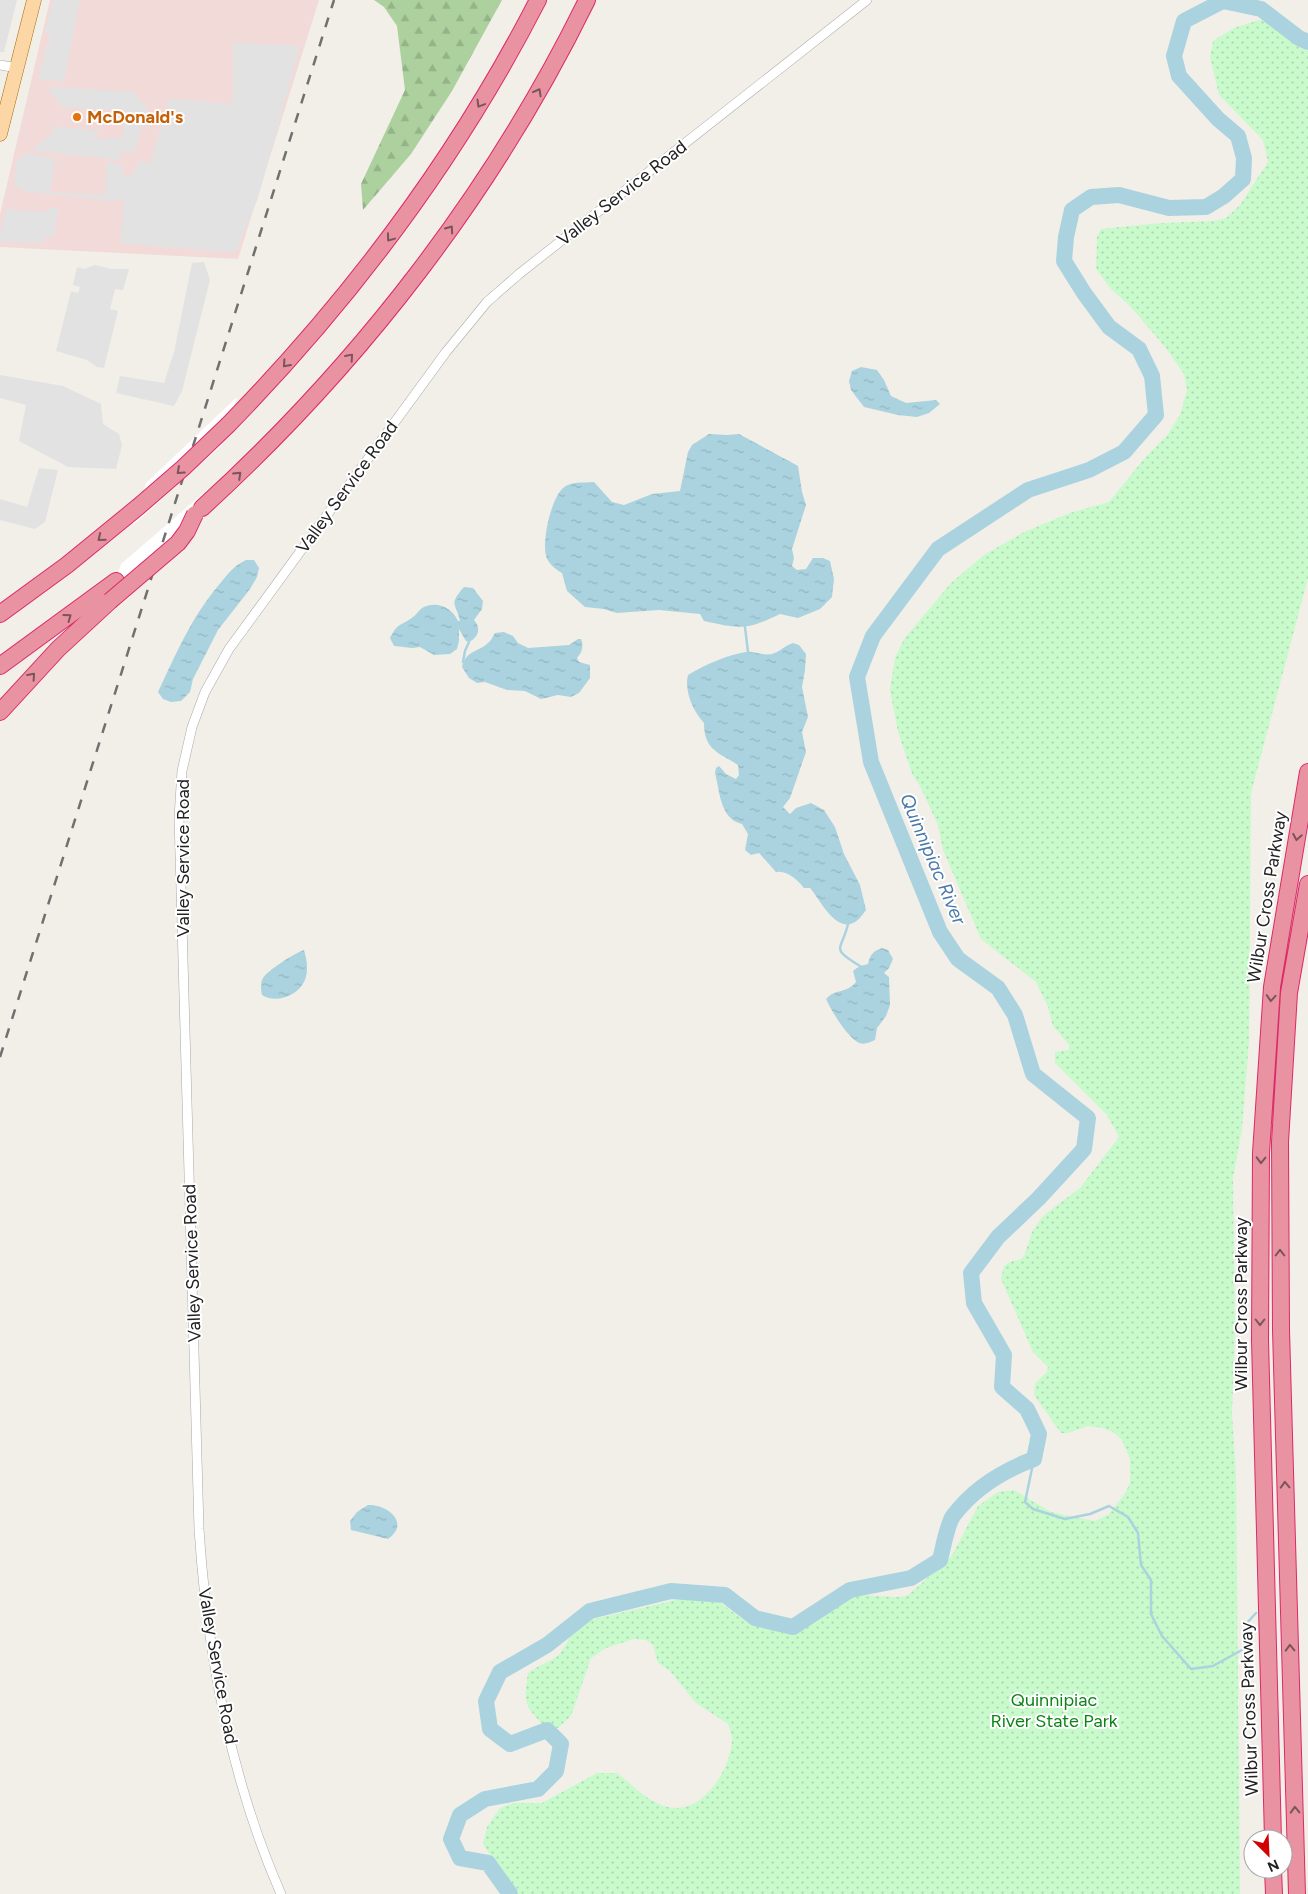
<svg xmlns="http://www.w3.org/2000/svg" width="1308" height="1894" font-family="Figtree,sans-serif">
  <defs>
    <pattern id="forest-firs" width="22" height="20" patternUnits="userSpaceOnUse" patternTransform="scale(1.25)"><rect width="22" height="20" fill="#add19e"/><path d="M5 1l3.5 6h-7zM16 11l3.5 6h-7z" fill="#95b388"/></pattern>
    <pattern id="park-dots" width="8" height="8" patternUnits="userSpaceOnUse" patternTransform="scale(1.25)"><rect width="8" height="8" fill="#c8facc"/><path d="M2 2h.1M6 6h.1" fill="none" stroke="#acd6af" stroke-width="1.8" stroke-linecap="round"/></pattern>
    <pattern id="water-ripples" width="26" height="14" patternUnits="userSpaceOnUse" patternTransform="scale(1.25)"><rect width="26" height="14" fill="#aad3df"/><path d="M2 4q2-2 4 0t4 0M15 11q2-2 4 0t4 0" fill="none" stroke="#92b5bf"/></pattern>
  </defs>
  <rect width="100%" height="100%" fill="#f2efe9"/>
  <!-- commercial -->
  <path fill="#f2dad9" d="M50,0h269l-81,259 -238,-12v-33z"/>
  <!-- forest -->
  <path fill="url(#forest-firs)" d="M374,0h128l-50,91 -41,63 -48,56 -2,-26 44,-94 -8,-64 -13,-19z"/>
  <!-- park -->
  <path fill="url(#park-dots)" d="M1259,20l13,2 36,29v527l-57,215 -2,248 -7,88 -9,49 2,153 -3,82 4,63 4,418h-725l-32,-50 4,-17 13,-19 14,-5h28l55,-30h20c16,12 36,35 59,35 31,0 55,-41 56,-69 0,-5 -3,-10 -4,-15l-32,-21 -26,-32 -12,-8 -5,-18 -7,-5 -12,-1 -28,9 -15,10 -20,58 -13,12 -11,1c-22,-23 -24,-24 -19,-56 9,-7 19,-10 28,-16 9,-7 15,-24 21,-34l103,-24 16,-6 6,1 10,3 35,25 27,5h17l25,-12 18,-14 24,-6 37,2 12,-1 44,-39 27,-51 20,-14 16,-2 37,22 43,9 14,-6 16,-20 6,-12v-24l-8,-19 -9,-8 -10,-4 -15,-2 -20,7h-7l-27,-38 1,-12 12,-11 1,-5 -15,-15 -32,-73 3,-13 8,-5 7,-1 5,-4 8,-24 11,-16 37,-28 39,-51 -12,-22 -52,-52v-11l14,-2v-5l-16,-19 -5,-19 -12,-25 -55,-43 -38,-89 -5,-25 -18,-39 -8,-12 -14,-42 -8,-42 5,-32 9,-19 47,-56 33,-28 40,-23 46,-19 39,-11 35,-43 24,-25 12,-19 7,-25 -3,-16 -19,-27 -35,-41 -19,-17 -15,-20 1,-32 4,-8 60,-6 54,-2 11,-3 14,-13 28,-43 -5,-22 -44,-45 -9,-38 3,-16 21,-13z"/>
  <!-- parking -->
  <path fill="#e2e2e2" d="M0,0h17l-13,52h-4z
    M53,0h27l-16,81 -26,-2 12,-45 -5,-2z
    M233,42l67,4 -42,152 -22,54 -74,-5 -42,-4 4,-43 -15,1 -86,-10 -9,-7 3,-23 10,-8 28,6 -5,33 55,3 2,-33 15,2 1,12 9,-1 8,-14 10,3 19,-65 64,5z
    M49,87l87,5 2,8 10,7 -14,45h-13l-1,8 -89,-10 22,-17 1,-7 46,5 -6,8 28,-1 4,-27 -64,-4 -12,-15z
    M52,208h7l-6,29h-8l-2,6 -43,-1v-8l6,-25 34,3z
    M204,262l6,18 -28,111 -8,15 -58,-13 4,-17 44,7 10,-31 18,-89z
    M95,265l16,4h18l-6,21 -8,-1 -5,20 8,2 -14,57 -7,-1 -10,-7 -31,-9 15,-60 7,2 2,-6 -7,-2 4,-18 7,2z
    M0,375l63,11 38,18 2,20 16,10 3,11 -6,24 -48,-2 -49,-26 7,-36 -26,-7z
    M39,468l19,2 -13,52 -10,7 -35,-9v-21l27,8z"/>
  <!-- water -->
  <path fill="url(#water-ripples)" d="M861,367l16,3 7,10 7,16 15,7 30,-3 4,4 -11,9 -12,4 -19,-2 -34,-8 -13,-17 -2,-9 3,-10z
    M709,434l18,1 12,-1 59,32 4,26 4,13 -14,44 2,9 -2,8 5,4 9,-1 7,-11h10l7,3 4,18 -2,18 -12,12 -22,9 -18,-4c-33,16 -40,15 -76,7l-4,-7 -41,-4 -42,3 -13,-4 -19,-2 -18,-16 -5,-18c-7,-4 -14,-10 -16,-17 -4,-16 5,-57 17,-68 8,-7 21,-5 31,-6l18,20 12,3 28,-11 28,-3 8,-39 4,-7z
    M246,560h8l5,8 -2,9 -7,12 -32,41 -25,49 -3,13 -9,9 -10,1 -8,-3 -5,-7c18,-38 33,-74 60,-106 9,-11 15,-20 28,-26z
    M464,587l9,1 10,13 -1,8 -8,11c7,8 5,17 -5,22l-3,-1 -7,-12v12l-2,8 -7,5 -16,1 -14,-8 -8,1 -18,-2 -4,-8c8,-16 10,-11 23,-21 3,-2 5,-6 9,-9 14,-8 30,-1 36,13h2c-4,-18 -12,-16 4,-34z
    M504,632l9,4 5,7 10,5 41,-3 9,-6h3c3,8 1,13 -4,19l2,4 11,3v13l-11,15 -8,4 -13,-2 -17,4 -16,-8 -18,-1 -22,-8 -8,1 -8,-5 -7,-11c4,-17 15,-14 26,-24 3,-2 5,-7 7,-10z
    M793,643l6,2 7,9 -1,16 -3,17 6,30 -6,15 4,20 -16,46 -7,9 7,7 6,-6 15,-5 13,7 11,17 9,27 16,31 6,25c-3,4 -7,10 -11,12 -19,12 -36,-24 -45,-34h-6c-6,-8 -17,-18 -28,-16l-17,-19 -8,2 -6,-5 3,-16 -6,-10c-22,-5 -22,-32 -27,-51l1,-5 3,-2 7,8 10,5 3,-4 -1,-10c-20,-13 -34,-15 -34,-42 -11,-12 -20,-32 -16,-48 17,-10 38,-20 58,-23 8,-1 17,4 26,2 7,-2 14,-9 21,-11z
    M882,948l6,2 5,9 -4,9 -5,5 5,4 1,28 -4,11 -9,12 -2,12c-6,3 -13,6 -19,1 -11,-8 -24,-29 -30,-42 10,-11 20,-5 30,-17l-3,-11 7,-5 8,-2c2,-9 5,-13 14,-16z
    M304,950c3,10 5,22 0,32 -7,14 -28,22 -42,13 -1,-5 -2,-12 1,-17 5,-8 32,-25 41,-28z
    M368,1505c19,-1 43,18 20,34l-37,-9 -1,-9 7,-9z"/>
  <!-- pier -->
  <path fill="#fff" d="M237,397l-15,48 -89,80 13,-42z
    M208,489l-15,48 -87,75 15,-48z"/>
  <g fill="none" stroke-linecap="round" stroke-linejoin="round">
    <!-- stream -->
    <path stroke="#aad3df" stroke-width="2.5" d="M745,627l3,25
      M463,662l2,-11 4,-9
      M848,924c-6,27 -19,23 12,42
      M1034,1459l-9,43 8,7 32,10 25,-5 19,-8 19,11 10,16 3,32 10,15v34l11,22 29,33 22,-3 38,-21 1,-8 -7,-3 1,-10 10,-11"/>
    <!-- river -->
    <path stroke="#aad3df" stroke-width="16" d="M510,1894l-22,-31 -28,-5 -9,-19 9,-24 25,-16 53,-10 18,-18 5,-27 -14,-14 -37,14 -20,-15 -4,-28 14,-29 47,-27 43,-34 81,-20 54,4 30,23 38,9 57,-37 61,-12 29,-18c3,-12 7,-35 13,-44 21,-28 49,-45 81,-57l5,-25 -12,-25 -25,-22 2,-32 -30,-52 -3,-30 27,-36 41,-39 45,-49 4,-31 -55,-44 -18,-59 -17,-27 -40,-29 -18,-27 -69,-170 -14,-85 16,-41 65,-87 90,-59 61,-20 35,-18 32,-37 -4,-39 -13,-27 -30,-22 -25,-34 -20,-32 2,-24 6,-27 19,-13 28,-2 50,13 37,-1 18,-11 19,-17 1,-21 -6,-22 -20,-17 -39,-43 -5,-20 10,-35 39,-20 38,8 38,29 9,4"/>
    <defs>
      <path id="street" d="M0,65l17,3
        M281,1894c-50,-114 -74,-241 -82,-365l-20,-712 3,-46 10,-44 13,-35 24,-43 217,-297 41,-50 32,-28 348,-274"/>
      <path id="primary" d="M0,134l34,-134"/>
      <path id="highway" d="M228,425c124,-127 229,-267 310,-425
        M202,508c158,-144 291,-316 385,-508
        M0,614l67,-49 71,-58
        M0,666l116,-85
        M0,712l58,-63 52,-48
        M1273,1839l-13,-499 1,-187 11,-166 36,-215
        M1273,1869l1,25
        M1297,1894l-16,-564 -1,-188 9,-149 19,-109"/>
    </defs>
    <!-- street casing -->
    <use href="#street" stroke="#a9a9a9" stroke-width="10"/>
    <!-- primary casing -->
    <use href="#primary" stroke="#a06b00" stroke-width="15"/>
    <!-- highway casing -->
    <use href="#highway" stroke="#dc2a67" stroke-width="18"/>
    <!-- street -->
    <use href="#street" stroke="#fff" stroke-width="9"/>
    <!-- primary -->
    <use href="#primary" stroke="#fcd6a4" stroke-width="14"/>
    <!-- highway -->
    <use href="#highway" stroke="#e892a2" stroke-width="16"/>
    <!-- rail -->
    <path stroke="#707070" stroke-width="2.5" stroke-dasharray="10 10" stroke-linecap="butt" d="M0,1057l334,-1057"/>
    <defs>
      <path id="highway-bridge" d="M138,507l45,-39 45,-43
        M110,601l68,-58 9,-12 8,-17"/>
    </defs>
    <!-- highway-bridge casing -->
    <use href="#highway-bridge" stroke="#dc2a67" stroke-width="18" stroke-linecap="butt"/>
    <!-- highway-bridge -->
    <use href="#highway-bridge" stroke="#e892a2" stroke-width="16"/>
  </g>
  <!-- one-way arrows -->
  <defs><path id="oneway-chevron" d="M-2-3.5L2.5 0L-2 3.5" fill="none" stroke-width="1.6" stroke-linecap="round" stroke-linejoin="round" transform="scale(1.25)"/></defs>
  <g stroke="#7b545c">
    <use href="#oneway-chevron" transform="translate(538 92) rotate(-61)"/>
    <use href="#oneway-chevron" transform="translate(480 104) rotate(121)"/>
    <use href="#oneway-chevron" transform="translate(450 229) rotate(-55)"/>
    <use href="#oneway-chevron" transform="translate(390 238) rotate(127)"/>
    <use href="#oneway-chevron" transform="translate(350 357) rotate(-49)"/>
    <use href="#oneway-chevron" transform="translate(286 364) rotate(132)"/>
    <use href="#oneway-chevron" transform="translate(180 471) rotate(138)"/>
    <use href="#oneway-chevron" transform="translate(238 475) rotate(-44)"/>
    <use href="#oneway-chevron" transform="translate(101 538) rotate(141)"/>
    <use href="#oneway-chevron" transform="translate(68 617) rotate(-36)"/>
    <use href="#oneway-chevron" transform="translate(32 676) rotate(-48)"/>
    <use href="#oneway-chevron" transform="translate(1297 837) rotate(100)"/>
    <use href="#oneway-chevron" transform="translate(1271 998) rotate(94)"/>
    <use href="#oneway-chevron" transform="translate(1261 1160) rotate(91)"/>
    <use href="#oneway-chevron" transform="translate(1280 1253) rotate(-90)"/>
    <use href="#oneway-chevron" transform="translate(1260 1322) rotate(90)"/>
    <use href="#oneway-chevron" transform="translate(1285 1485) rotate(-92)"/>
    <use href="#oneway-chevron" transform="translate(1290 1648) rotate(-92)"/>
    <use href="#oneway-chevron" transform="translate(1295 1810) rotate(-92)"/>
  </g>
  <!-- markers -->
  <circle fill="#e8710a" stroke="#fff" stroke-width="2" cx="77" cy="117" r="5"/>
  <g text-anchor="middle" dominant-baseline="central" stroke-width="4" stroke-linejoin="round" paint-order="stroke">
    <!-- food labels -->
    <g font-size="18" font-weight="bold" fill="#c56008" stroke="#fff" text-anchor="start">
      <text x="87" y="117">McDonald's</text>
    </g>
    <!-- street labels -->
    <g font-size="18" fill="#222" stroke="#fff">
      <text transform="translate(622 193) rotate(-38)">Valley Service Road</text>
      <text transform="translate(347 487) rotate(-54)">Valley Service Road</text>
      <text transform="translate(183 858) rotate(-90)">Valley Service Road</text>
      <text transform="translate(1267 897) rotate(-81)">Wilbur Cross Parkway</text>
      <text transform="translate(192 1263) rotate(-92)">Valley Service Road</text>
      <text transform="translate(1241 1304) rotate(-90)">Wilbur Cross Parkway</text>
      <text transform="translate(218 1666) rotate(80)">Valley Service Road</text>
      <text transform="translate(1249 1709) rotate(-92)">Wilbur Cross Parkway</text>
    </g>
    <!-- park labels -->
    <g font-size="18" fill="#0c8416" stroke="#fff">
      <text x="1054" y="1700">Quinnipiac<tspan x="1054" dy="21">River State Park</tspan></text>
    </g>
    <!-- water labels -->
    <g font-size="19" font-style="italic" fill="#4a7aab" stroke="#fff">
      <text transform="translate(933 859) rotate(67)">Quinnipiac River</text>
    </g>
  </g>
  <!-- north arrow -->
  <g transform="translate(1268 1854) rotate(156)"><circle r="24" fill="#ffffff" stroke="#a7a7a7"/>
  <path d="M0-4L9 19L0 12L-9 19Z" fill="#d40000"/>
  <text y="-8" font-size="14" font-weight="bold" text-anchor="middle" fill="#222222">N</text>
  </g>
</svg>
